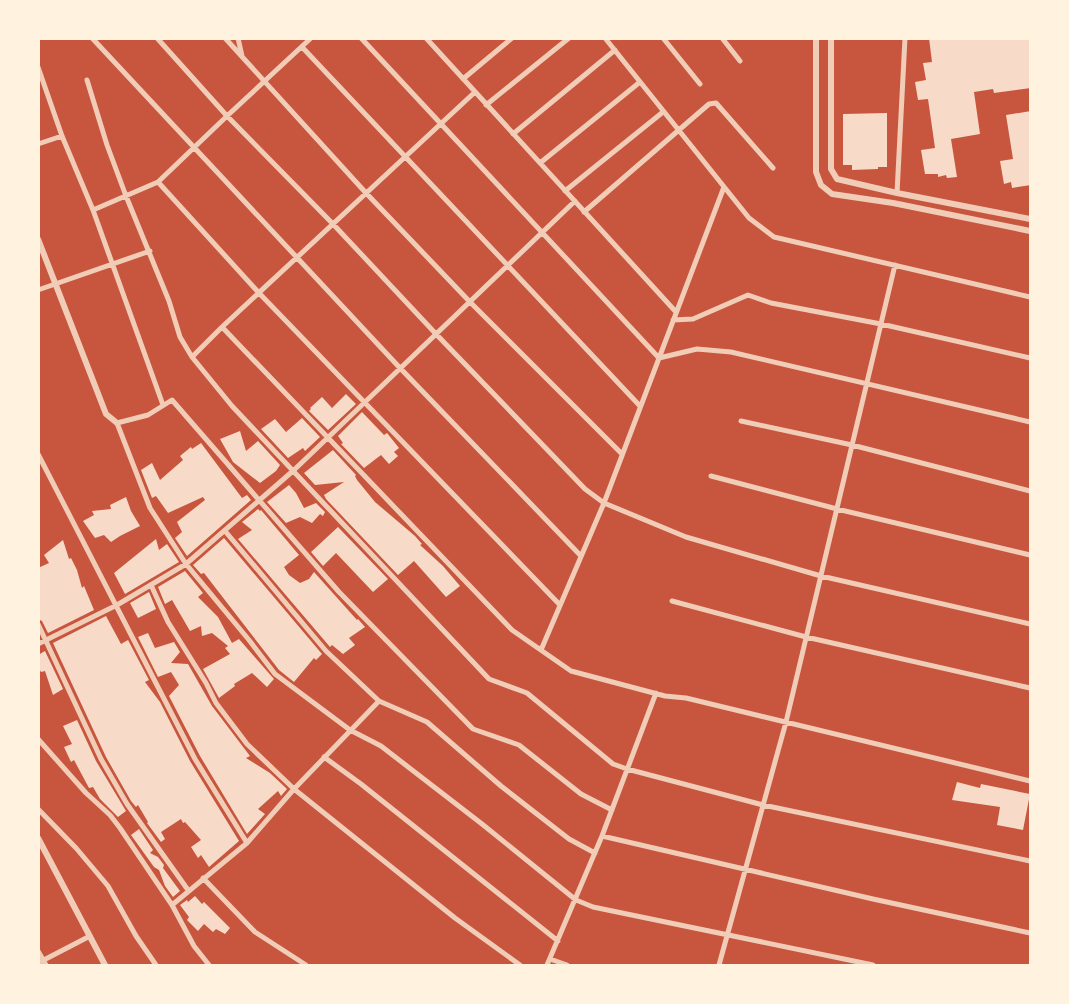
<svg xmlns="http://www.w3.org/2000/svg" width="1069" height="1004" font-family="Raleway,sans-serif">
  <rect width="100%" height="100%" fill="#c8553d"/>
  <!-- building -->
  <path fill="#f7dbc8" d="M929,38h102v50l-37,5 -1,-4 -19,3 6,42 -29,5 6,38 -10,1 -1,-3 -8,2v-3h-13l-4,-24 14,-2 -7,-49 -10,1 -3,-18 11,-2 -3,-17 9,-1z
    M1031,111v74l-19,3 -1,-6 -7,2 -4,-23 13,-2 -7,-44z
    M887,113v54h-9v2l-26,1v-5h-9v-51z
    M346,394l10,10 -28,26 -19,-19 2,-2 -1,-1 12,-11 10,11z
    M362,412l22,23 3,-2 12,15 -5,4 4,4 -9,8 -8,-9 -17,13 -23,-24 2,-1 -5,-7z
    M302,418l18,19 -15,14 -2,-3 -15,10 -27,-29 14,-10 11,13z
    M240,431l6,20 12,-10 22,24 -4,6 -16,12 -27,-21 -13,-23z
    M201,443l41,55 5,-3 4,5 -64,56 -12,-18 7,-6 -5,-10 28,-22 -2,-3 -35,16 -12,-17 -4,2 -11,-28 11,-7 8,17 23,-20 -3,-4 11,-9 1,2z
    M333,450l23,25 -1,1 2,4 18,22 40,34 7,8 -2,1 23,21 17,20 -14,11 -32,-36 -16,14 -72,-76 -2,-4 20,-13 -29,3 -11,-12z
    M289,485l7,8 8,15 12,-5 9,9 -2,4 -3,-2 -8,9 -12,-6 -14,6 -19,-21z
    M126,497l5,14 9,15 -20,10 -9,6 -7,-7 -9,3 -12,-17 11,-6 -2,-4 19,-2 -1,-4z
    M258,509l2,2 1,-1 38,45 -15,12 5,8 11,8 9,-4 5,-7 43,48 1,-1 7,8 -16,11 6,7 -12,9 -11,-9 -2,2 -92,-108 14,-9 -10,-8z
    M338,527l50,52 -15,13 -37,-39 -13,13 -12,-14z
    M224,538l98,116 -6,6 -2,-2 -20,24 -15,-12 -75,-97 -3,1 -8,-9z
    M156,539l3,11 8,-6 12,18 -54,32 -11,-21z
    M63,540l6,19 2,-1 6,12 5,18 2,-2 10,24 -46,23 -6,-12 -4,-2v-51l11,-5 -5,-8z
    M185,571l18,22 -5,4 20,20 14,26 7,-4 35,40 -7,8 -15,-14 -18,11 1,2 -16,12 -16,-29 27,-15 -5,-6 3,-2 -16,-13 -10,3 -1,-10 -11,5 -18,-31 -7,4 -7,-17z
    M149,592l7,17 -18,9 -8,-15z
    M106,616l15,28 7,-4 21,40 -4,2 15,20 30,59 49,80 -30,26 -8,-12 -3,3 -7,-11 10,-7 -16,-18 -2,1 -2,-4 -20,13 4,7 -4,3 -14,-19 1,-1 -10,-17 -2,2 -5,-6 -25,-44 -53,-114z
    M148,633l7,15 19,-6 6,10 -9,11 17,1 24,42 38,50 -4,2 24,15 17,16 -6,7 -3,-5 -20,18 7,5 -18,20 -47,-78 -31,-60 10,-11 -8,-13 -13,5 -20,-40z
    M45,651l18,38 -10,6 -8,-24 -4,1 -3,-5v-12z
    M77,720l19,41 30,50 -8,6 -18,-18 -7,-12 -4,1 -15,-28 -3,2 -7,-15 8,-3 -9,-18z
    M957,782l23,6 1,-4 49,10 -7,36 -26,-5 3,-18 -48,-7z
    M139,829l14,21 -3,3 8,4 6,8 -1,3 17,23 -7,6 -8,-11 -6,-16 -5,-3 -23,-32z
    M195,896l7,8 2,-2 26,26 -5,6 -9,-5 -3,3 -9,-8 -6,7 -11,-11 2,-3 -9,-12 7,-5 1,2z"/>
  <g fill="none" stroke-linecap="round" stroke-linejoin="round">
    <!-- minor -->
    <path stroke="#f1ccb7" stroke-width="5" d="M92,38l308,330 181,188
      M157,38l70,78 106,108 103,110 149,155 19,14 82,34 135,39 209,48
      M225,38l141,155 104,109 152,152
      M238,38l4,18
      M361,38l298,320 38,-9 34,3 299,70
      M426,38l250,274
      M605,38l144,180 25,19 256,60
      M663,38l37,46
      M722,38l18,23
      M302,47l338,359
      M38,67l24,69 31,74 70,195
      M463,79l49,-41
      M87,80l20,65 19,51 43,105 11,36 12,20 40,49 257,273 38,14 86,71 14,5 136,36 267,56
      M486,105l83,-67
      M513,134l102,-84
      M38,144l24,-8
      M540,163l100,-81
      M158,182l101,111 301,312
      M565,191l98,-79
      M897,193l8,-155
      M93,210l65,-28 69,-66 84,-78
      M584,212l125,-108 7,-1 57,65
      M38,290l112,-39
      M673,320l20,-1 55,-24 23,8 110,21 149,34
      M222,327l290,303 59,41 94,25 21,2 344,83
      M192,357l30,-30 253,-235
      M741,421l111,24 178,46
      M38,454l157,305 52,84
      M711,476l126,33 193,46
      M225,531l101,120 53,50 48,21 74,64 68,53 26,14
      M151,585l17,37 38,61 10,20 31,41 47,45 161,129 65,47
      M672,601l134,36 224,51
      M38,624l63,135 26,45 61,86
      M38,644l79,-39 69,-41 108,-94 281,-269
      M541,650l63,-147 120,-316
      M38,739l48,54 24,22 10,13 52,77 22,41 15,19
      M324,757l37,27 197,157
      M38,809l38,39 32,38 28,50 20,29
      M612,810l-31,-16 -62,-49 -46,-16 -134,-137 -167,-192 -24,15 -31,8 33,85 36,56 63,76 26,34 75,56 31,16 101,78 94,76 17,7 280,58
      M602,836l271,63 157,34
      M203,878l52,54 51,33
      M172,905l75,-62 47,-54 85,-88
      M38,951l8,14
      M550,959l17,6
      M38,963l52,-27
      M547,965l55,-129 54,-143
      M719,965l67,-243 109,-457"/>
    <!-- tertiary -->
    <path stroke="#f1ccb7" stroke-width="6" d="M816,38v134l5,13 11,9 61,9 137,28
      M831,38v131l6,10 60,14 133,26
      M38,239l68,175 11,9
      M38,838l67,127"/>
  </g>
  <!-- border -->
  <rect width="1069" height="1004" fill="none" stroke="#fff3e0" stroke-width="80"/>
</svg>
